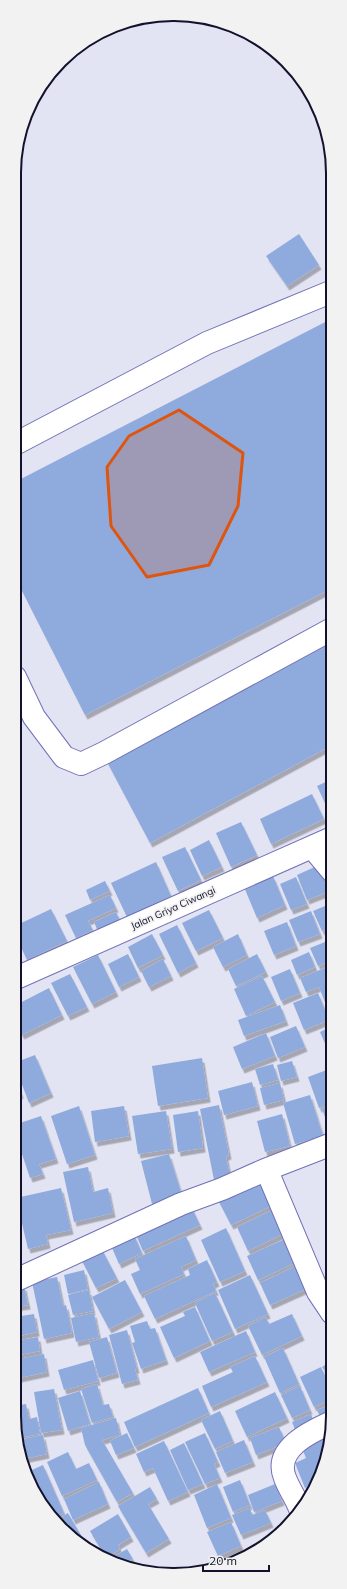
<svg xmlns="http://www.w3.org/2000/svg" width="347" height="1589" font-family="Mulish,sans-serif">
  <defs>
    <filter id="shadow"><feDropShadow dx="2.5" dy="4.5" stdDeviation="0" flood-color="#0004"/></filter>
  </defs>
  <rect width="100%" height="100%" fill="#e2e3f3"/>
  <!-- building -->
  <path fill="#8fabde" filter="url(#shadow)" d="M299,234l20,31 -32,21 -21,-30z
    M333,318l-1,270 -247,127 -70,-138v-95z
    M332,638v107l-182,98 -44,-83z
    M332,779v39l-15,-32z
    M312,794l12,25 -53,25 -11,-25z
    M241,822l16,33 -26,12 -15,-34z
    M209,840l13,27 -20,9 -12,-26z
    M185,847l16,33 -23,11 -16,-34z
    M156,862l15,34 -44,21 -16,-34z
    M319,865l11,26 -23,9 -10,-25z
    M273,876l12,29 -28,13 -13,-31z
    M296,877l11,27 -16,6 -11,-26z
    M105,881l5,10 -20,9 -4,-10z
    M110,895l6,13 -28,13 5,9 -17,8 -11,-23z
    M332,903v24l-10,4 -9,-20z
    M51,909l16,32 -40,19 -12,-26v-8z
    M209,910l14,28 -27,13 -14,-28z
    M311,911l9,23 -22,8 -9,-22z
    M116,912l6,12 -23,10 -5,-12z
    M287,922l9,24 -22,9 -10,-24z
    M177,925l19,38 -18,10 -19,-39z
    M152,934l11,21 -25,13 -10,-21z
    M238,934l9,21 -24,12 -10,-20z
    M332,934v17l-6,-15z
    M325,942l7,18 -14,6 -8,-18z
    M309,952l6,15 -18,8 -6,-15z
    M128,954l11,23 -20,10 -11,-23z
    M257,954l9,18 -30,14 -8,-17z
    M98,955l18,37 -24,12 -19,-37z
    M163,959l8,17 -22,11 -8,-16z
    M332,965v37l-6,3 -7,-18 -13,5 -6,-14z
    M290,969l10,24 -19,8 -10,-24z
    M70,974l17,33 -19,9 -17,-33z
    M262,976l13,26 -29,14 -12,-27z
    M49,988l13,27 -40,20 -8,-14v-15z
    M318,993l11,27 -25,10 -11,-27z
    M280,1005l6,16 -42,15 -6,-16z
    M296,1026l9,21 -27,11 -8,-21z
    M332,1026v33l-12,-27z
    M266,1033l9,23 -33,13 -9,-22z
    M35,1055l16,38 -22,10 -15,-40z
    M202,1058l6,40 -50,8 -6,-40z
    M292,1061l5,16 -16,4 -4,-16z
    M273,1064l5,16 -18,5 -5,-16z
    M332,1068v35l-13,5 -11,-31z
    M14,1075l7,19 -7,3z
    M252,1082l6,24 -34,9 -6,-24z
    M280,1083l4,17 -20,5 -4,-17z
    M310,1095l13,41 -28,8 -12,-41z
    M219,1105l10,50 -3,1 4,21 -16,3 -14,-71z
    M79,1106l16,49 -28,9 -16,-48z
    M124,1106l5,30 -34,6 -4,-31z
    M332,1106v18l-4,1 -6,-16z
    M166,1111l6,38 -34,5 -6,-38z
    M198,1111l5,37 -25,4 -5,-37z
    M282,1114l8,32 -25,6 -8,-31z
    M41,1116l15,43 -17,5 4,10 -13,4 -16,-48v-5z
    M169,1154l13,42 -30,8 -11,-43z
    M88,1167l5,25 15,-4 5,25 -39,9 -11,-50z
    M257,1177l14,29 -40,19 -15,-29z
    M332,1181v17l-7,-14z
    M61,1188l10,42 -25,5 2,9 -20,5 -12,-51z
    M190,1204l10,21 -57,26 -9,-21z
    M274,1209l11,24 -37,18 -11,-24z
    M226,1228l19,43 -25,11 -19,-42z
    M133,1233l9,20 -23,11 -9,-21z
    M186,1236l10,24 -15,7 3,7 -44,20 -9,-20 9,-4 -5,-11z
    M287,1238l10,24 -39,18 -11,-24z
    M99,1244l18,34 -21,10 -17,-33z
    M207,1260l10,22 -4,2 3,7 -61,28 -11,-23 46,-21 -2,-6z
    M298,1265l10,23 -38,17 -10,-22z
    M84,1270l4,19 -20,5 -4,-19z
    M250,1275l18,39 -33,15 -17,-39z
    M57,1277l6,29 3,-1 6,28 -28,6 -12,-57z
    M125,1280l17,32 -33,17 -17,-32z
    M24,1286l4,19 -14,2v-19z
    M89,1290l4,21 -20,4 -5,-20z
    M215,1293l18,39 -21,9 -17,-38z
    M195,1307l15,34 -36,17 -14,-31 25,-11 -2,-4z
    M94,1313l5,24 -23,5 -5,-24z
    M34,1314l3,18 -18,4 -4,-19z
    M292,1314l10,22 -40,19 -14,-29 18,-9 3,7z
    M147,1321l3,8 5,-1 11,32 -25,9 -9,-26 3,-1 -5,-16z
    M127,1330l10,39h-2l3,11 -16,4 -13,-49z
    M246,1331l9,21 -46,20 -9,-20z
    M38,1337l2,14 -26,5v-15z
    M107,1337l10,36 -18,5 -10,-36z
    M283,1348l16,36 -19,9 -16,-36z
    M44,1354l3,18 -33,7v-19z
    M255,1356l12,26 -56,25 -9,-21 31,-14 -3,-5z
    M93,1360l5,21 -34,9 -6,-20z
    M332,1360v15l-3,2 -7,-10z
    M321,1367l11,24v8l-18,8 -14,-30z
    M97,1384l6,21 6,-1 4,13 -21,6 -11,-34z
    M300,1386l10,24 -18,8 -11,-23z
    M198,1388l11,25 -74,34 -11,-25z
    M54,1389l8,41 -21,3 -7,-41z
    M80,1391l10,33 -22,7 -10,-33z
    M275,1392l12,26 -40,19 -12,-26z
    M26,1404l3,15 8,-2 3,17 -22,4 -4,-32z
    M332,1404v10l-11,5 -4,-9z
    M220,1411l13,30 -18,8 -14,-29z
    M311,1414l4,11 -19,7 -4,-10z
    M116,1418l4,17 -18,5 31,53 -16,9 -32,-57 -4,-17z
    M279,1427l7,16 -30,12 -6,-17z
    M332,1430v6l-16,48 -11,4 -10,-25 11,-5 -6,-15z
    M127,1433l7,15 -18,7 -6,-14z
    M205,1433l13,29 -4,2 6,14 -15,6 -20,-42z
    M43,1435l4,19 -24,5 -4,-19z
    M244,1440l9,22 -28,11 -9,-21z
    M164,1441l24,51 -20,9 -15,-33 -9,4 -8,-18z
    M184,1443l19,41 -15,6 -18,-40z
    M68,1452l8,17 13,-6 8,17 -35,16 -15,-34z
    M43,1465l21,48 -10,5 -28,-42 -1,-3z
    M240,1480l10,25 -17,7 -10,-25z
    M99,1482l9,22 -35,16 -9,-21z
    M217,1484l14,34 -24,10 -13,-33z
    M275,1484l7,17 -28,11 -6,-17z
    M150,1487l7,12 -9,5 21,35 -23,14 -28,-47z
    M250,1508l2,7 13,-5 6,13 -30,12 -9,-20z
    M68,1513l14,24 -4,3 -17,-12 -5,-7z
    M118,1514l13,23 -13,8 2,4 -14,9 -16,-27z
    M231,1522l10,24 -23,10 -11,-24z
    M127,1549l6,10 -11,6 -5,-1 -4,-7z
    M238,1554l2,4 -15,9h-6l-2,-4z"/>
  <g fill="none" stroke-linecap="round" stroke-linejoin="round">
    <defs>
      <path id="minor" d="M15,444l192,-101 126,-52
        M15,677l19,40 30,40 17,7 23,-11 228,-124
        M312,847l20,24
        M14,979l318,-141
        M265,1170l67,-26
        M14,1281l167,-77 41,-15 43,-19 5,8 48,114 14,21
        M300,1509c-4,-11 -11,-20 -15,-31 -12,-29 25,-46 47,-56"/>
    </defs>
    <!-- minor casing -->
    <use href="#minor" stroke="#7171b6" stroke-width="24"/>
    <!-- minor -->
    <use href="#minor" stroke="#fff" stroke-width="22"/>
  </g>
  <!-- marked area -->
  <path fill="#dd550e" fill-opacity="0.2" stroke="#dd550e" stroke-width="3" stroke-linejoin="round" d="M179,410l64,43 -5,53 -29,59 -62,12 -36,-51 -4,-59 22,-31z"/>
  <g text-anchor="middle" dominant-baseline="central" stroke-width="3.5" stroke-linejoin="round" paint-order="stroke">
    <!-- street labels -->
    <g font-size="10" fill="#13112c" stroke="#f2f2f2">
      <text transform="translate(173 908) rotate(-24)">Jalan Griya Ciwangi</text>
    </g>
  </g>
  <!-- crop -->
  <path d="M0 0H347V1589H0ZM173 21H174A152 152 0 0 1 326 173V1416A152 152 0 0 1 174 1568H173A152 152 0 0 1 21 1416V173A152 152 0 0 1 173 21Z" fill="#f2f2f2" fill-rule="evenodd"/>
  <path fill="none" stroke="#13112c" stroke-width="2" d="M173 21H174A152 152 0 0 1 326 173V1416A152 152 0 0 1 174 1568H173A152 152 0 0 1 21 1416V173A152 152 0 0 1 173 21Z"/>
  <!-- scale -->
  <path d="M203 1565v6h66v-6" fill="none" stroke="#13112c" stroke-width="2"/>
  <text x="209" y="1565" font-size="12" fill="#13112c" stroke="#f2f2f2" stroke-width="3" paint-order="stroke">20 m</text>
</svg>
